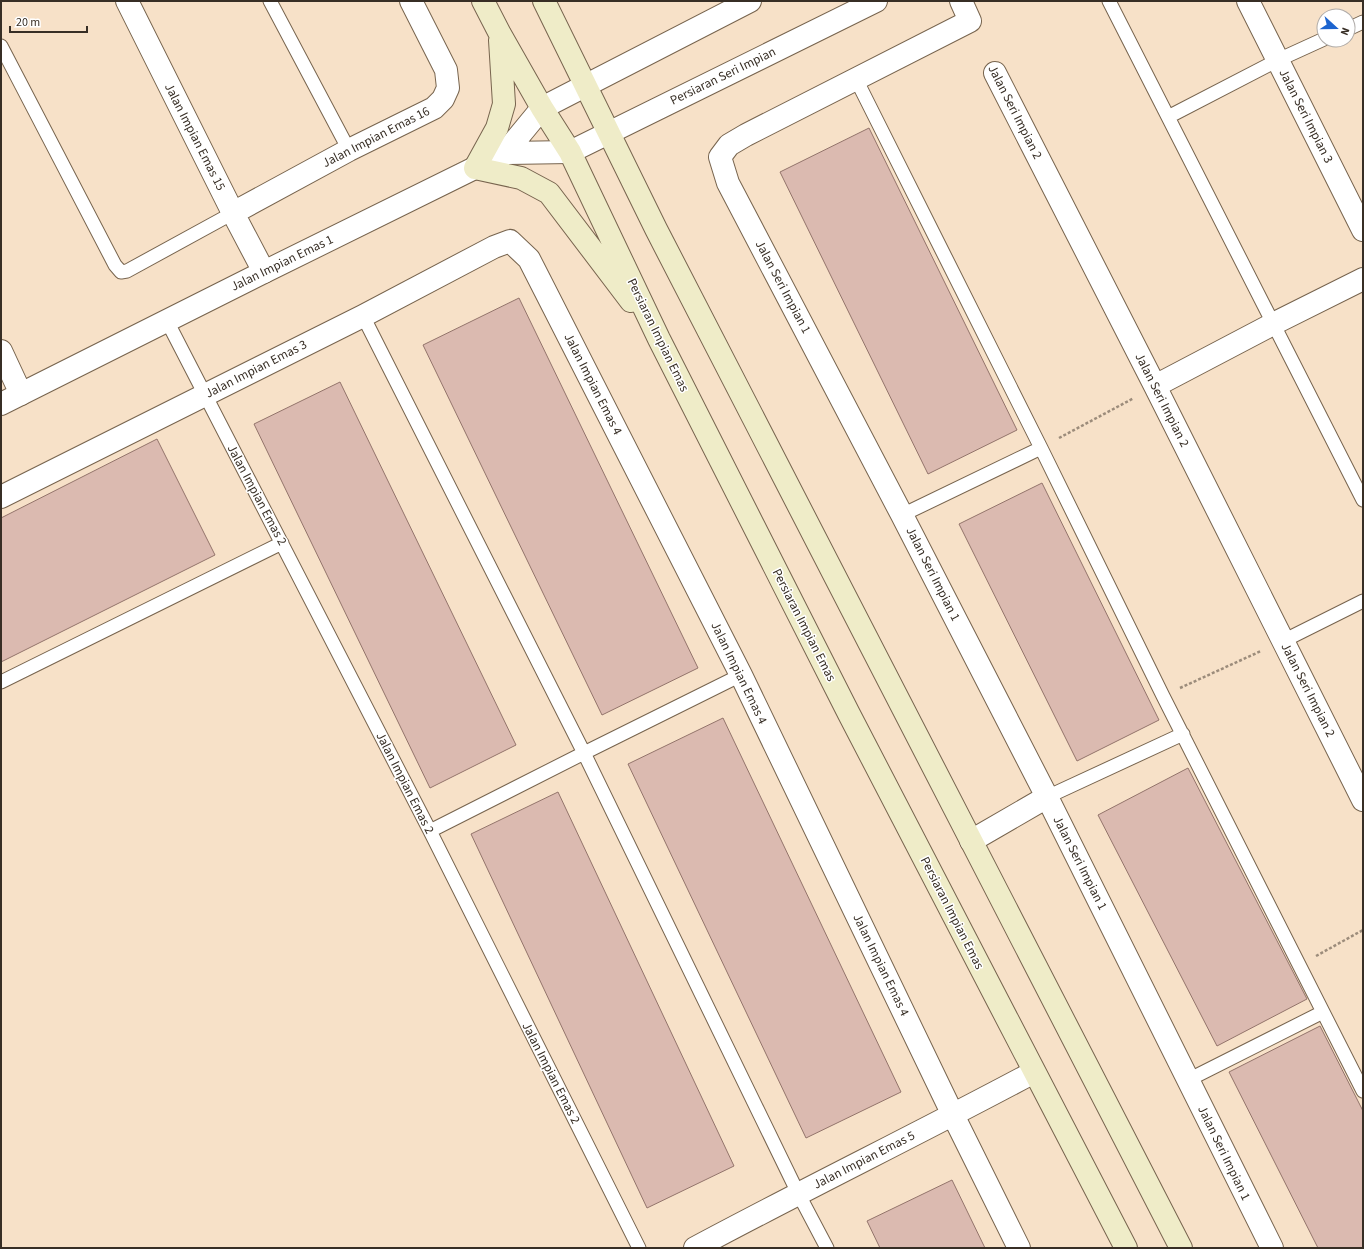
<svg xmlns="http://www.w3.org/2000/svg" width="1364" height="1249" font-family="'Source Sans 3',sans-serif">
  <rect width="100%" height="100%" fill="#f7e1c8"/>
  <!-- building -->
  <path fill="#dbbab0" stroke="#93746b" d="M869,128l148,302 -89,44 -148,-302z
    M519,298l179,370 -96,47 -179,-370z
    M340,382l176,363 -86,43 -176,-364z
    M157,439l58,116 -214,107v-144z
    M1042,483l117,237 -82,41 -118,-237z
    M723,718l178,374 -95,46 -178,-374z
    M1188,768l119,231 -90,47 -119,-231z
    M558,792l176,374 -87,42 -176,-374z
    M1320,1026l43,85v137h-45l-89,-176z
    M952,1180l33,68h-105l-13,-27z"/>
  <g fill="none" stroke-linecap="round" stroke-linejoin="round">
    <defs>
      <path id="service" d="M270,1l79,149
        M1109,1l254,499
        M1348,29l15,-7
        M1,46l114,219 6,7 6,-1 106,-58
        M856,79l185,369 122,248 200,395
        M1168,117l110,-57 46,-21
        M363,316l221,437 214,440 29,55
        M167,321l263,510 209,417
        M902,515l139,-67
        M1283,641l80,-40
        M1,682l281,-139
        M1047,797l136,-63
        M430,831l154,-78 157,-78
        M1188,1080l135,-68"/>
      <path id="minor" d="M127,1l106,212 31,59
        M961,1l9,20 -224,114 -17,10 -9,12 8,26 174,332 145,282 225,451
        M1248,1l115,229
        M995,73l160,313 208,414
        M233,213l116,-63 85,-42 9,-9 5,-11 -2,-18 -35,-69
        M1,351l20,43
        M1155,386l118,-62 90,-45
        M1,497l362,-181 131,-69 16,-6 19,18 212,416 212,440 66,133
        M971,841l76,-44
        M695,1248c112,-60 227,-116 339,-176"/>
      <path id="tertiary" d="M505,153l37,-45 208,-107
        M1,404l263,-132 241,-119 65,-1 306,-151"/>
      <path id="secondary" d="M483,1l17,33 42,74 28,44 89,187 190,375 277,534
        M544,1l112,228 525,1019
        M500,40l4,64 -7,24 -22,40 46,10 28,15 82,108"/>
    </defs>
    <!-- service casing -->
    <use href="#service" stroke="#77644e" stroke-width="15"/>
    <!-- minor casing -->
    <use href="#minor" stroke="#77644e" stroke-width="24"/>
    <!-- tertiary casing -->
    <use href="#tertiary" stroke="#77644e" stroke-width="24"/>
    <!-- secondary casing -->
    <use href="#secondary" stroke="#77644e" stroke-width="24"/>
    <!-- path -->
    <path stroke="#9c8c7b" stroke-width="2.5" stroke-dasharray="3 2" stroke-linecap="butt" d="M1059,438l75,-40
      M1180,688l81,-37
      M1316,956l47,-26"/>
    <!-- service -->
    <use href="#service" stroke="#fff" stroke-width="13"/>
    <!-- minor -->
    <use href="#minor" stroke="#fff" stroke-width="22"/>
    <!-- tertiary -->
    <use href="#tertiary" stroke="#fff" stroke-width="22"/>
    <!-- secondary -->
    <use href="#secondary" stroke="#efecc8" stroke-width="22"/>
  </g>
  <g text-anchor="middle" dominant-baseline="central" stroke-width="3" stroke-linejoin="round" paint-order="stroke">
    <!-- street labels -->
    <g font-size="13" fill="#372e25" stroke="#fff">
      <text transform="translate(723 76) rotate(-26)">Persiaran Seri Impian</text>
      <text transform="translate(1015 112) rotate(63)">Jalan Seri Impian 2</text>
      <text transform="translate(1306 116) rotate(63)">Jalan Seri Impian 3</text>
      <text transform="translate(195 137) rotate(63)">Jalan Impian Emas 15</text>
      <text transform="translate(376 137) rotate(-27)">Jalan Impian Emas 16</text>
      <text transform="translate(282 263) rotate(-26)">Jalan Impian Emas 1</text>
      <text transform="translate(783 287) rotate(62)">Jalan Seri Impian 1</text>
      <text transform="translate(658 335) rotate(64)">Persiaran Impian Emas</text>
      <text transform="translate(256 369) rotate(-27)">Jalan Impian Emas 3</text>
      <text transform="translate(593 384) rotate(63)">Jalan Impian Emas 4</text>
      <text transform="translate(1162 400) rotate(63)">Jalan Seri Impian 2</text>
      <text transform="translate(257 495) rotate(62)">Jalan Impian Emas 2</text>
      <text transform="translate(933 574) rotate(63)">Jalan Seri Impian 1</text>
      <text transform="translate(804 625) rotate(63)">Persiaran Impian Emas</text>
      <text transform="translate(739 673) rotate(64)">Jalan Impian Emas 4</text>
      <text transform="translate(1308 690) rotate(63)">Jalan Seri Impian 2</text>
      <text transform="translate(405 783) rotate(63)">Jalan Impian Emas 2</text>
      <text transform="translate(1080 863) rotate(63)">Jalan Seri Impian 1</text>
      <text transform="translate(952 913) rotate(63)">Persiaran Impian Emas</text>
      <text transform="translate(881 965) rotate(64)">Jalan Impian Emas 4</text>
      <text transform="translate(551 1073) rotate(63)">Jalan Impian Emas 2</text>
      <text transform="translate(1224 1153) rotate(64)">Jalan Seri Impian 1</text>
      <text transform="translate(864 1160) rotate(-27)">Jalan Impian Emas 5</text>
    </g>
  </g>
  <!-- border -->
  <rect width="1364" height="1249" fill="none" stroke="#372e25" stroke-width="4"/>
  <!-- north arrow -->
  <g transform="translate(1336 28) rotate(111)"><circle r="19" fill="#ffffff" stroke="#afaba8"/>
  <path d="M0-3L7 15L0 10L-7 15Z" fill="#1c64cf"/>
  <text y="-6" font-size="11" font-weight="bold" text-anchor="middle" fill="#372e25">N</text>
  </g>
  <!-- scale -->
  <path d="M10 26v6h77v-6" fill="none" stroke="#372e25" stroke-width="2"/>
  <text x="16" y="26" font-size="12" fill="#372e25" stroke="#ffffff" stroke-width="3" paint-order="stroke">20 m</text>
</svg>
